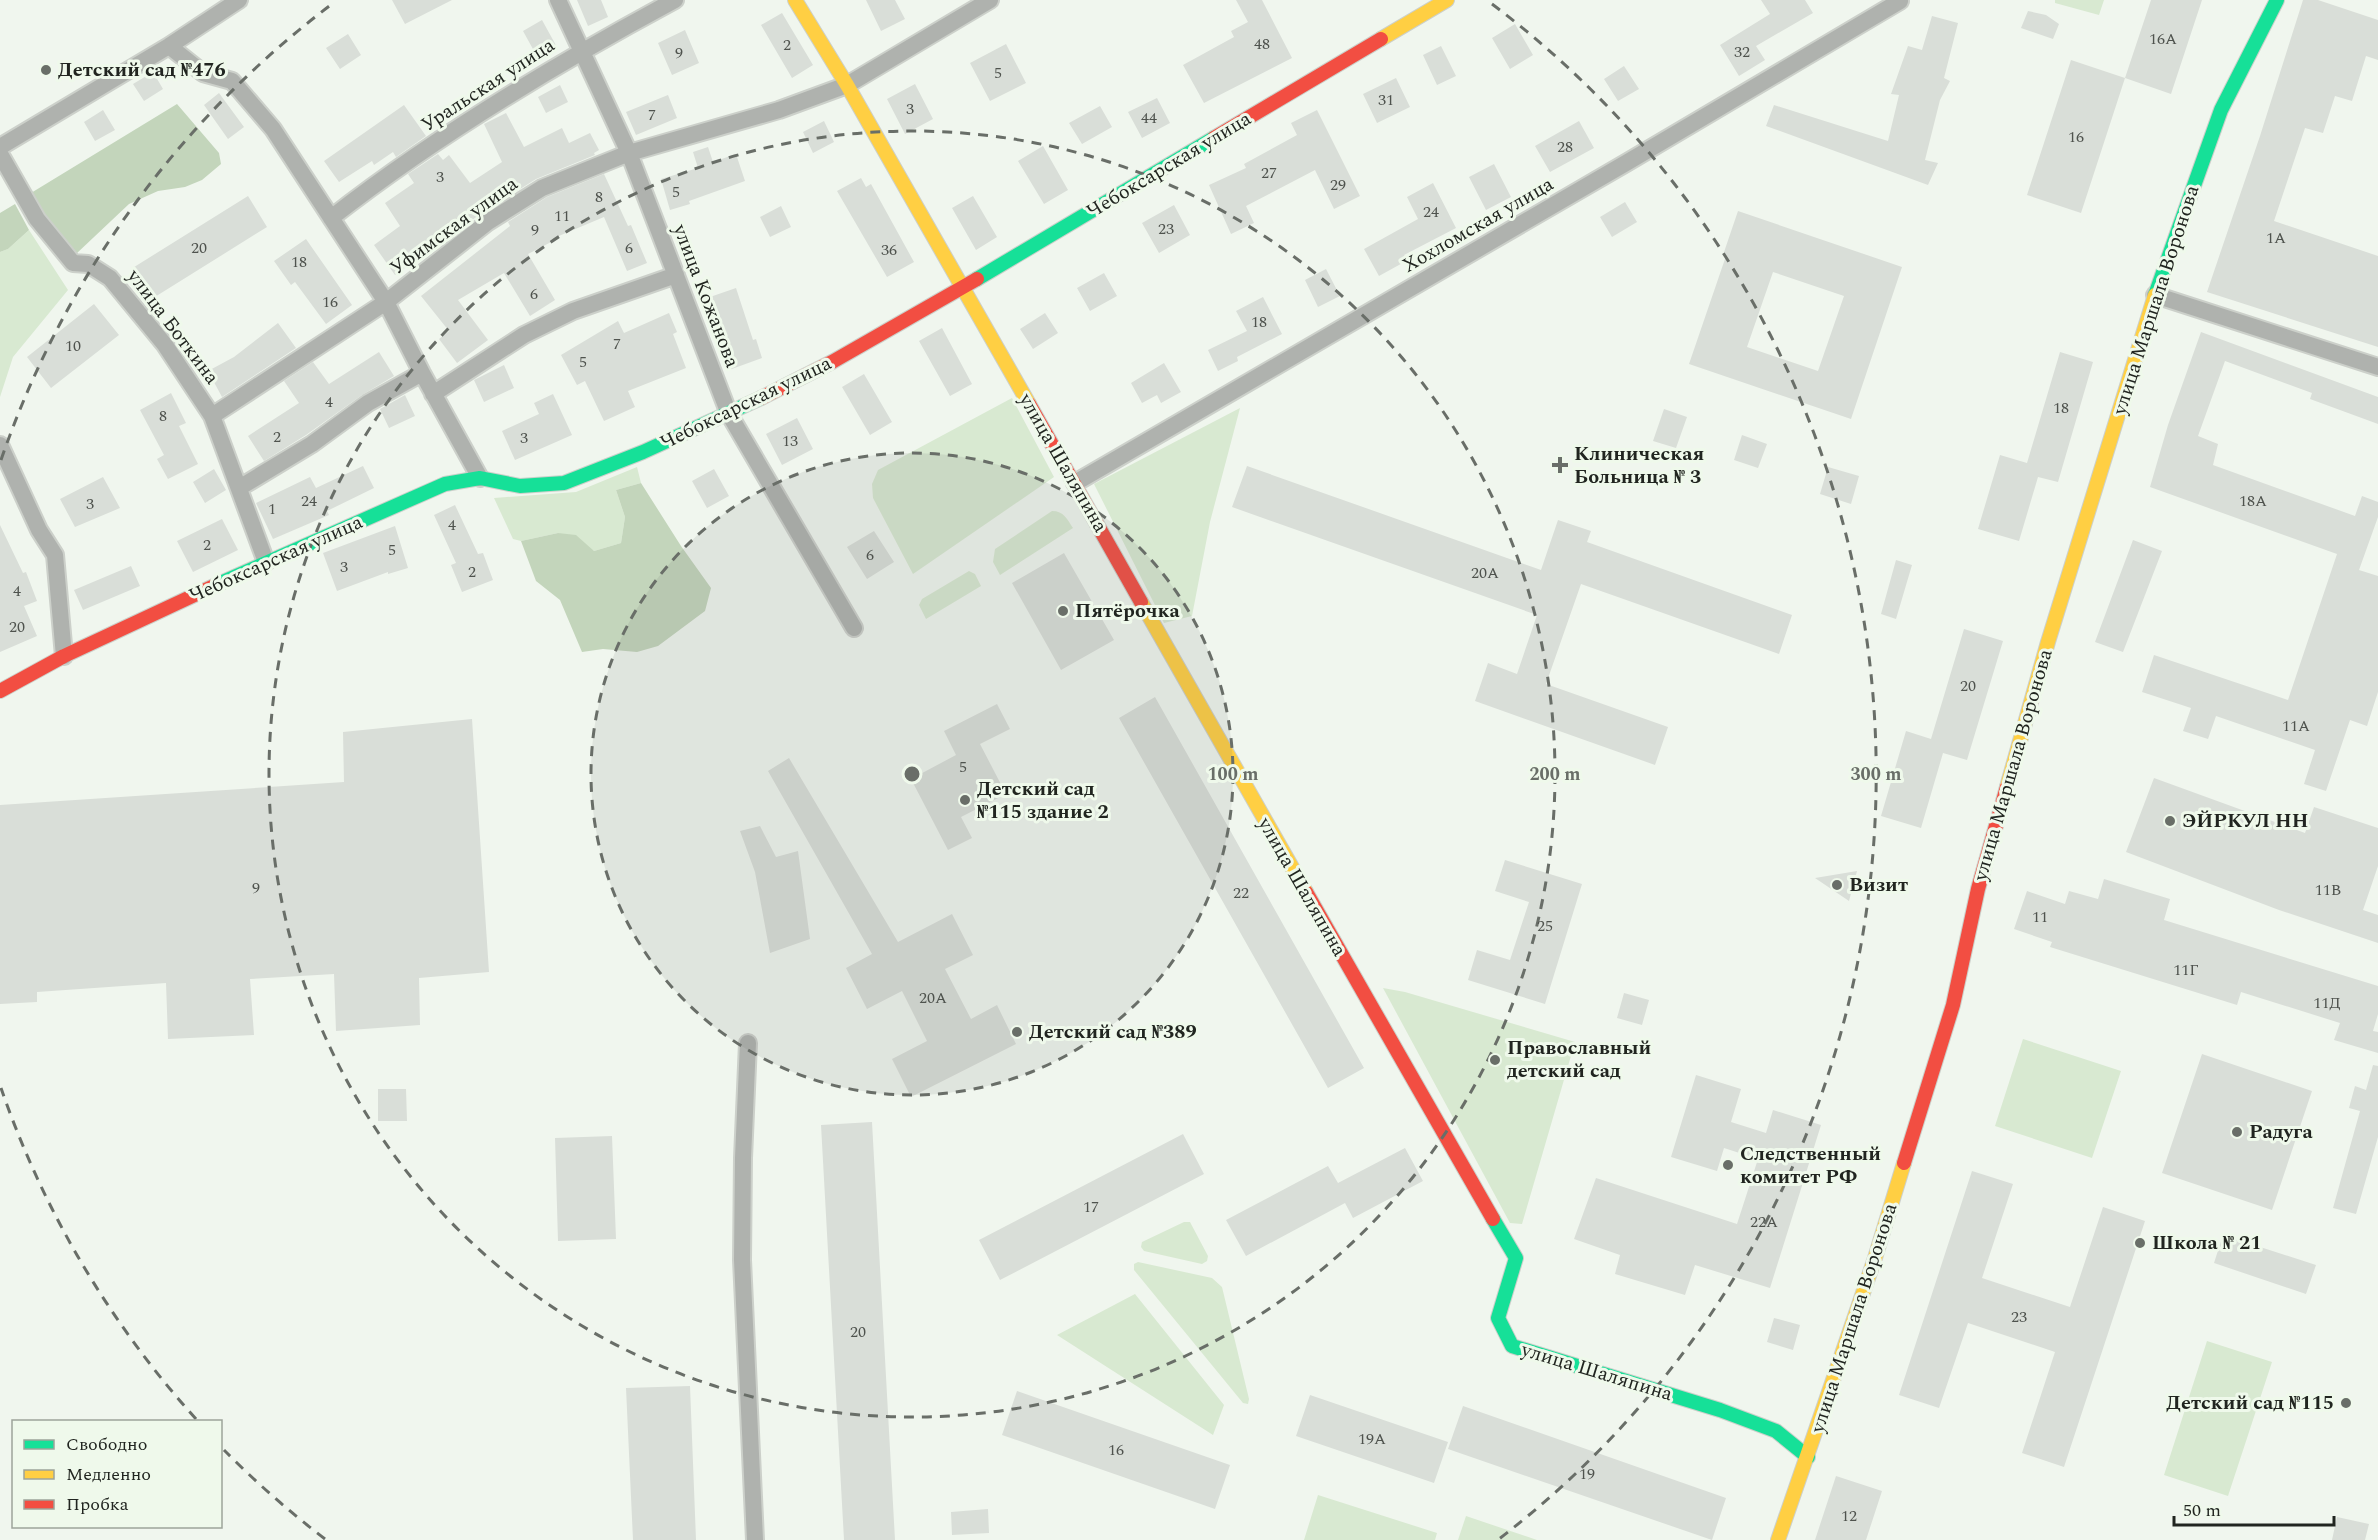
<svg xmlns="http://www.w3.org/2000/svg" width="2378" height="1540" font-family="Spectral,serif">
  <rect width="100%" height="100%" fill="#f0f6ee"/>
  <!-- green -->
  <path fill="#d8e9d1" d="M2055,0h49l-5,15 -44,-12z
    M29,230l39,60 -55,67 -13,40v-145l8,-3z
    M1012,398l42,79 -141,97 -40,-76 -1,-14 6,-14z
    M1240,408l-30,114 -18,94 -28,7 -70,-139z
    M637,467l4,16 -25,7 9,27 -4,26 -27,8 -36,-18 -37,8 -8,-2 -19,-41 82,-6z
    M1052,511c12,0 15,8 21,17l-73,47 -7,-13 2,-13z
    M969,571l6,3 6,12 -55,33 -7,-14 3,-6z
    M1383,988l22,4 170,50 -53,182 -12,-1z
    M2023,1039l98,32 -29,87 -97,-32z
    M1184,1222h6l18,34 -1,5 -5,3 -58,-13 -3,-4 1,-5z
    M1138,1262l74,16 10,9 27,112 -1,5 -5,-1 -109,-133v-6z
    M1135,1294l89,111 -11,30 -156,-100z
    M2207,1341l65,21 -44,134 -64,-21z
    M1318,1495l119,38 -2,7h-131z
    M1466,1516l71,24h-79z"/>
  <!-- forest -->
  <path fill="#c3d5bb" d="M177,104l42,49 2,11 -19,16 -17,7 -27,4 -29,13 -53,50 -31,-36 -14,-25z
    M15,204l14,26 -21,19 -8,3v-39z
    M641,483l40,63 30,42 -6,23 -47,35 -21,6 -34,-3 -21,3 -22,-52 -24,-19 -15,-40 37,-8 18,2 18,16 27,-8 4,-26 -9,-27z"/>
  <!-- building -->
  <path fill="#d9ded8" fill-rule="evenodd" d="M392,0h60l-47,24z
    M577,0h24l7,17 -20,9z
    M866,0h29l10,19 -24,12z
    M1236,0h26l30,58 -88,45 -21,-38 51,-28 -3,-6 17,-9z
    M1761,0h44l8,13 -57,33 9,14 -26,16 -19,-31 50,-31z
    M2151,0h51l-31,94 -46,-16z
    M2303,0h15l60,20v40l-12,-4 -14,45 -17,-5 -12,37 -18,-5 -31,93 104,35v91l-171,-55 53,-156z
    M2028,11l18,4 13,9 -6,15 -32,-11z
    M782,13l31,52 -21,13 -31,-53z
    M1932,16l26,7 -14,55 6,3 -10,19 -15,60 13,3 -10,22 -162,-59 8,-21 114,36 11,-46 -8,-1 17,-48 14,4z
    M542,20l16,29 -19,11 -16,-29z
    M1515,24l18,31 -23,14 -18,-31z
    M685,30l14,33 -27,12 -14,-32z
    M348,34l13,21 -21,14 -14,-21z
    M1006,44l20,39 -36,18 -20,-38z
    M1441,46l15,30 -19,9 -14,-30z
    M2071,60l54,18 -44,135 -54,-18z
    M1624,66l15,23 -21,12 -14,-22z
    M153,72l10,17 -19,12 -11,-17z
    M1396,78l14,29 -33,16 -14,-29z
    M915,84l18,35 -28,15 -18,-35z
    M560,85l8,17 -22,11 -8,-16z
    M219,93l25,34 -16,12 -24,-34z
    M668,95l9,23 -41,17 -10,-23z
    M1157,98l13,25 -28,15 -14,-26z
    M404,105l22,31 -30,21 -3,-5 -19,13 -2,-4 -33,21 -15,-21z
    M1100,106l12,21 -30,17 -13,-21z
    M103,110l12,20 -20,11 -11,-19z
    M1317,110l43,86 -26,13 -19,-39 -69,36 8,17 -23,11 -22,-49 37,-17 -2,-4 53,-29 -6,-12z
    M506,113l18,34 38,-19 7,15 21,-10 9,17 -5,3 1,2 -59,24 -54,34 -87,62 -21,-30 26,-19 -15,-23 29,-20 -6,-9 30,-20 5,6 6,-5 21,28 32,-21 -18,-38z
    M824,121l10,21 -21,11 -10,-21z
    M1579,121l15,27 -44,24 -15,-26z
    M1043,146l25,44 -24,14 -26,-43z
    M708,147l5,15 23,-8 9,27 -56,20 1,3 -20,6 -9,-31 37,-11 -5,-16z
    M1494,164l17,33 -25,13 -17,-33z
    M604,174l24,52 3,-1 16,38 -20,8 -23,-54 -50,21 1,2 -27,14 27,46 -25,16 -26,-43 -46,27 30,40 -31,23 -18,-24 10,-8 -28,-35 89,-70 -2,-4 39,-25z
    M861,178l5,9 5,-3 43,78 -27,15 -50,-86z
    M1433,183l23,45 -52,27 4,5 -29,16 -15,-27 54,-30 -11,-22z
    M248,196l19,31 -117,73 -19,-31z
    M973,196l24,41 -21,13 -24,-42z
    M1625,202l12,20 -25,15 -12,-20z
    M1174,205l16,30 -31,18 -17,-30z
    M781,206l10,21 -21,10 -10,-20z
    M1738,211l164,56 -51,152 -162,-55 37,-108 -3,-1zM1773,272l71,24 -26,75 -71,-24z
    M306,239l46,66 -26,19 -31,-42 -4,3 -17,-24z
    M1326,269l14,27 -22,11 -13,-27z
    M1104,273l13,23 -27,15 -13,-23z
    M736,288l17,52 3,-1 6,19 -33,12 -7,-19 6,-2 -18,-52z
    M1263,297l19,37 -45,23 1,4 -20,10 -10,-21 39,-19 -11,-20z
    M94,304l25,31 -68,53 -24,-31z
    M669,313l8,19 -4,2 13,34 -58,23 7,16 -31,14 -19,-40 -8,4 -16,-30 57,-34 6,12z
    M1045,313l13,20 -25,16 -13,-20z
    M278,323l18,25 -74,49 -14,-26 26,-14z
    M942,328l30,56 -22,12 -31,-55z
    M2201,332l177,65v27l-68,-25 2,-6 -87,-32 -27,75 20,8 -5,21 142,51 7,-20 16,6v15l-19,53 19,6v116l-11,34 -17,-6 -24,71 -22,-7 11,-34 -99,-34 -8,23 -25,-8 8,-23 -49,-16 12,-37 134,45 49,-146 -187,-67 18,-62z
    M379,352l15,24 -32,19 -56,40 -42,26 -16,-25 51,-33 -15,-22 29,-19 16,22z
    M2060,352l33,10 -35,120 -20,-5 -19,64 -41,-12 22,-74 27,8z
    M1164,363l17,29 -20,11 -4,-8 -15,8 -11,-20z
    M504,365l10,23 -30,14 -10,-22z
    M864,374l28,48 -22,13 -28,-48z
    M171,393l15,30 -7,3 19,38 -30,15 -11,-20 7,-4 -24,-45z
    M553,394l19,41 -57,25 -13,-29 37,-17 -5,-11z
    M405,395l10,21 -26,12 -9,-19z
    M1664,409l23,8 -11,31 -23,-7z
    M797,418l16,31 -31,16 -16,-31z
    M1742,435l25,9 -9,24 -24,-8z
    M363,466l11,22 -47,23 2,4 -56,24 -17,-36 54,-26 6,11z
    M1247,466l294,104 17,-50 33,11 -4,11 205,73 -13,39 -198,-70 -35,100 122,43 -13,38 -180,-64 13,-38 29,11 20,-59 -305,-108z
    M1828,467l31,9 -8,28 -31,-10z
    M214,469l12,21 -21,13 -12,-21z
    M714,469l15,27 -22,12 -15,-27z
    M103,477l17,31 -45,19 -15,-28z
    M455,505l23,49 5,-1 10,27 -31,12 -11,-27 5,-2 -22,-48z
    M222,519l16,31 -45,22 -16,-31z
    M0,525l23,48 3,-1 11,29 -13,5 13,30 -37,16z
    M395,526l13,42 -20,6v-2l-51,19 -14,-38z
    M874,531l20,31 -27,17 -20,-32z
    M2133,540l29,11 -39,101 -28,-10z
    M1064,553l50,87 -53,30 -49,-87z
    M1896,560l16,5 -16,54 -15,-5z
    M131,566l9,20 -57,24 -9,-20z
    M1964,629l39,12 -36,119 -24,-7 -22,75 -40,-12 25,-85 25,8z
    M1155,697l209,371 -36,20 -209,-370z
    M997,704l13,25 -30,15 26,50 -45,23 11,21 -24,12 -37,-71 45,-24 -12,-24z
    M472,719l17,253 -70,6 1,47 -84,6 -2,-57 -84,5 4,56 -86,4 -2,-56 -129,9v10l-37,2v-199l344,-23 -1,-50z
    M789,758l109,184 54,-28 21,41 -28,14 26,50 26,-14 19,39 -105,53 -19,-38 35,-18 -25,-50 -35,18 -21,-41 26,-14 -104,-183z
    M2154,778l151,55 9,-26 64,21v38l-15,44 15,5v28l-99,-33 -153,-58z
    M760,826l16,31 22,-6 12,88 -40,14 -15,-81 -15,-41z
    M1505,860l77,24 -37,120 -77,-24 9,-30 33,10 19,-58 -34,-11z
    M1857,871l-8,30 -34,-23z
    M2104,879l66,20 -6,21 214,66v28l-5,17 5,1v21l-44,-13 6,-17 -99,-31 -4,13 -187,-58 2,-5 -38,-13 13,-38 38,13 4,-13 29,8z
    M1624,993l25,7 -7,25 -25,-7z
    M2202,1054l110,37 -40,119 -110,-37z
    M2373,1065l5,1v71l-22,77 -23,-6 27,-97 -11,-3 6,-22 11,4z
    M1696,1075l45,14 -10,33 35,11 7,-23 48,15 -51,163 -75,-23 -10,30 -70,-21 5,-19 -46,-16 22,-61 141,46 21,-65 -34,-11 -7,23 -46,-14z
    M378,1089h28l1,32h-29z
    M872,1122l23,418h-51l-23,-415z
    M1183,1134l21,40 -204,106 -21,-40z
    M612,1136l4,103 -58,2 -3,-103z
    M1405,1148l18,33 -70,37 -8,-15 -99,53 -20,-36 102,-54 10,17z
    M1972,1171l41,13 -31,94 88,29 33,-100 42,14 -81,246 -42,-14 33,-101 -87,-29 -29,85 -40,-13z
    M2223,1235l93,30 -10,29 -92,-31z
    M1774,1318l26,7 -7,25 -26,-8z
    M690,1386l6,154h-63l-7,-152z
    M1017,1391l213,74 -15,44 -213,-74z
    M1310,1395l138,47 -14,41 -138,-47z
    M1463,1406l263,92 -14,42 -264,-91z
    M1836,1476l46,15 -16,49h-51z
    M988,1509l1,24 -37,2 -1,-23z
    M2337,1517l32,7 -4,16h-33z"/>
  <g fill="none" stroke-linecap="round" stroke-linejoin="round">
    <defs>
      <path id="street" d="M558,0l71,153 100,261 125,214
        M169,46l34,27 29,8 41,48 113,173 36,71 58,105
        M0,147l169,-101 70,-46
        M0,154l37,65 36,44 15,1 22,14 55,67 47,71 54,146
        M331,218c106,-83 225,-154 344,-218
        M2155,295l223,72
        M433,394l91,-59 49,-24 103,-36
        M212,416l174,-114 102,-80 54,-34 87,-35 150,-43 68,-25 143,-85
        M0,445l39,85 16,25 9,101
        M1075,483l551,-320 274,-162
        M239,488l73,-44 56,-41 54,-30
        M748,1043l-5,115 -1,102 13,280"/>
      <path id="fast" d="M977,279l237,-141
        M2155,295l66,-185 56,-110
        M216,585l229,-101 35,-6 40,8 44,-3 79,-31 118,-54
        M1493,1219l23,39 -18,60 14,28 208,64 56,21 32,26"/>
      <path id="slow" d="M795,0l52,85 182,319
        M1381,39l66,-39
        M1141,602l165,290
        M2007,787l41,-145 107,-347
        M1778,1540l97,-282 29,-95"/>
      <path id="jam" d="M1214,138l167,-99
        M761,398l71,-36 145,-83
        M1029,404l112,198
        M0,691l64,-35 152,-71
        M1306,892l187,327
        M1904,1163l49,-158 25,-116 29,-102"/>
    </defs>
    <!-- street casing -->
    <use href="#street" stroke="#ccd0ca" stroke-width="20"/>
    <!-- fast casing -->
    <use href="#fast" stroke="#ccd0ca" stroke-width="16"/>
    <!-- slow casing -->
    <use href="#slow" stroke="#ccd0ca" stroke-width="16"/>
    <!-- jam casing -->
    <use href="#jam" stroke="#ccd0ca" stroke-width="16"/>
    <!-- street -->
    <use href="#street" stroke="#afb2ae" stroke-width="16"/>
    <!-- fast -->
    <use href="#fast" stroke="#16e098" stroke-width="14"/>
    <!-- slow -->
    <use href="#slow" stroke="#ffcf43" stroke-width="14"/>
    <!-- jam -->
    <use href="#jam" stroke="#f24e42" stroke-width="14"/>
  </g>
  <!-- distance rings -->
  <circle cx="912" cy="774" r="321" fill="#696e68" fill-opacity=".12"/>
  <g fill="none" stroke="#696e68" stroke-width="3" stroke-dasharray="10 8">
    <circle cx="912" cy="774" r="321"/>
    <circle cx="912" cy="774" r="643"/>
    <path d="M325 1539A964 964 0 0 1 224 1450M196 1419A964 964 0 0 1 1 1088M1 460A964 964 0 0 1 332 4M1492 4A964 964 0 0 1 1499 1539"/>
  </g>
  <!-- markers -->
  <g fill="#696e68" stroke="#eff9eb" stroke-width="2">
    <circle cx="46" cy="70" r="6"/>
    <path d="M1557 456h6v6h6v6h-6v6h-6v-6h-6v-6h6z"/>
    <circle cx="1063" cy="611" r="6"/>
    <circle cx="965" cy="800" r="6"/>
    <circle cx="2170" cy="821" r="6"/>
    <circle cx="1837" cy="885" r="6"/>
    <circle cx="1017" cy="1032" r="6"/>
    <circle cx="1495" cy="1060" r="6"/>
    <circle cx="2237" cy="1132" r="6"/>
    <circle cx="1728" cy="1165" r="6"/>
    <circle cx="2140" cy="1243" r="6"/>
    <circle cx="2346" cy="1403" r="6"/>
  </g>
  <g text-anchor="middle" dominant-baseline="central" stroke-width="6" stroke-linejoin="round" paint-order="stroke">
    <!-- number labels -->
    <g font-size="16" fill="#4f534e">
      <text x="2163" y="39">16А</text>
      <text x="1262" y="44">48</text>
      <text x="787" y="45">2</text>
      <text x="1742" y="52">32</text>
      <text x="679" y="53">9</text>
      <text x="998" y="73">5</text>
      <text x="1386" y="100">31</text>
      <text x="910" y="109">3</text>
      <text x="652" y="115">7</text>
      <text x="1149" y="118">44</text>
      <text x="2076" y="137">16</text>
      <text x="1565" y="147">28</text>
      <text x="1269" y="173">27</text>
      <text x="440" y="177">3</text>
      <text x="1338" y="185">29</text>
      <text x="676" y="192">5</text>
      <text x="599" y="197">8</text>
      <text x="1431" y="212">24</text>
      <text x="562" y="216">11</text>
      <text x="1166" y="229">23</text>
      <text x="535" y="230">9</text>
      <text x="2276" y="238">1А</text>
      <text x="199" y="248">20</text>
      <text x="629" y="248">6</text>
      <text x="889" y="250">36</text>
      <text x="299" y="262">18</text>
      <text x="534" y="294">6</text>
      <text x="330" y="302">16</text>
      <text x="1259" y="322">18</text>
      <text x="617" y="344">7</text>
      <text x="73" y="346">10</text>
      <text x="583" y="362">5</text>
      <text x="329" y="402">4</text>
      <text x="2061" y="408">18</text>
      <text x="163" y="416">8</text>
      <text x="277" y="437">2</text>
      <text x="524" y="438">3</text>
      <text x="790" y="441">13</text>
      <text x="309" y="501">24</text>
      <text x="2253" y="501">18А</text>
      <text x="90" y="504">3</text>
      <text x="272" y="509">1</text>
      <text x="452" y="525">4</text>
      <text x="207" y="545">2</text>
      <text x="392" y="550">5</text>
      <text x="870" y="555">6</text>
      <text x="344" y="567">3</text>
      <text x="472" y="572">2</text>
      <text x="1485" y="573">20А</text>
      <text x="17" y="591">4</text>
      <text x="17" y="627">20</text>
      <text x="1968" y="686">20</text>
      <text x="2296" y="726">11А</text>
      <text x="963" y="767">5</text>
      <text x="256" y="888">9</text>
      <text x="2328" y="890">11В</text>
      <text x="1241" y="893">22</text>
      <text x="2040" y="917">11</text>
      <text x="1545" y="926">25</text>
      <text x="2186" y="970">11Г</text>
      <text x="933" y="998">20А</text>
      <text x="2327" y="1003">11Д</text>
      <text x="1091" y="1207">17</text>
      <text x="1764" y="1222">22А</text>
      <text x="2019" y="1317">23</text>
      <text x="858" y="1332">20</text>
      <text x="1372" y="1439">19А</text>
      <text x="1116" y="1450">16</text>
      <text x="1587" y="1474">19</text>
      <text x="1849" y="1516">12</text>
    </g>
    <!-- poi labels -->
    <g font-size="20" font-weight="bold" fill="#212520" stroke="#eff9eb" text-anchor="start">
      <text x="58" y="70">Детский сад №476</text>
      <text x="1574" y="454">Клиническая<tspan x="1574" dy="23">Больница № 3</tspan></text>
      <text x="1075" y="611">Пятёрочка</text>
      <text x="977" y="789">Детский сад<tspan x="977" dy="23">№115 здание 2</tspan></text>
      <text x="2182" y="821">ЭЙРКУЛ НН</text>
      <text x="1849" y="885">Визит</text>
      <text x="1029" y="1032">Детский сад №389</text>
      <text x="1507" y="1048">Православный<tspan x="1507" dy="23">детский сад</tspan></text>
      <text x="2249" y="1132">Радуга</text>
      <text x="1740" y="1154">Следственный<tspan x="1740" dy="23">комитет РФ</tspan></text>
      <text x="2152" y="1243">Школа № 21</text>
      <text x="2334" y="1403" text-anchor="end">Детский сад №115</text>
    </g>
    <!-- street labels -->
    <g font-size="20" fill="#212520" stroke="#eff9eb">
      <text transform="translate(488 85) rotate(-33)">Уральская улица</text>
      <text transform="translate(1169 165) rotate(-31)">Чебоксарская улица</text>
      <text transform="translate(1478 225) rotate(-30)">Хохломская улица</text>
      <text transform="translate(454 226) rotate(-36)">Уфимская улица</text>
      <text transform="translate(706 296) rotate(69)">улица Кожанова</text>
      <text transform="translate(2156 300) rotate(-72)">улица Маршала Воронова</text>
      <text transform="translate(173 327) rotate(53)">улица Боткина</text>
      <text transform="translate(746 403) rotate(-26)">Чебоксарская улица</text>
      <text transform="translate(1063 463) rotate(60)">улица Шаляпина</text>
      <text transform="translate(276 559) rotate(-24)">Чебоксарская улица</text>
      <text transform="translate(2013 765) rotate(-74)">улица Маршала Воронова</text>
      <text transform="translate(1302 887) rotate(60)">улица Шаляпина</text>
      <text transform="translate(1854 1318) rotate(-72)">улица Маршала Воронова</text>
      <text transform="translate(1597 1372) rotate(17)">улица Шаляпина</text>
    </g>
  </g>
  <circle cx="912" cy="774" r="9" fill="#696e68" stroke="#eff9eb" stroke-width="3"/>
  <g font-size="18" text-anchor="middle" font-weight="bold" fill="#696e68" stroke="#eff9eb" stroke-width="6" stroke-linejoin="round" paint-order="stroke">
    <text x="1233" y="780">100 m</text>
    <text x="1555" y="780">200 m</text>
    <text x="1876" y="780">300 m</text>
  </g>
  <!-- legend -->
  <rect x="12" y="1420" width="210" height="108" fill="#eff9eb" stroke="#9da49a" stroke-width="1.5"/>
  <rect x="24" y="1440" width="30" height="9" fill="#16e098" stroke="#9da49a" stroke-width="1.5"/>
  <text x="66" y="1450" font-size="18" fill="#212520">Свободно</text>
  <rect x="24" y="1470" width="30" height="9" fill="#ffcf43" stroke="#9da49a" stroke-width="1.5"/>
  <text x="66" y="1480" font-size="18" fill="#212520">Медленно</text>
  <rect x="24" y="1500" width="30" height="9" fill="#f24e42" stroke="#9da49a" stroke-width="1.5"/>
  <text x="66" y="1510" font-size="18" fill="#212520">Пробка</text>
  <!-- scale -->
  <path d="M2174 1516v9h160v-9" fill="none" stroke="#212520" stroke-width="3"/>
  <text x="2183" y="1516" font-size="18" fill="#212520" stroke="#eff9eb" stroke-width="4.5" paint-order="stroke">50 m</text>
</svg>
